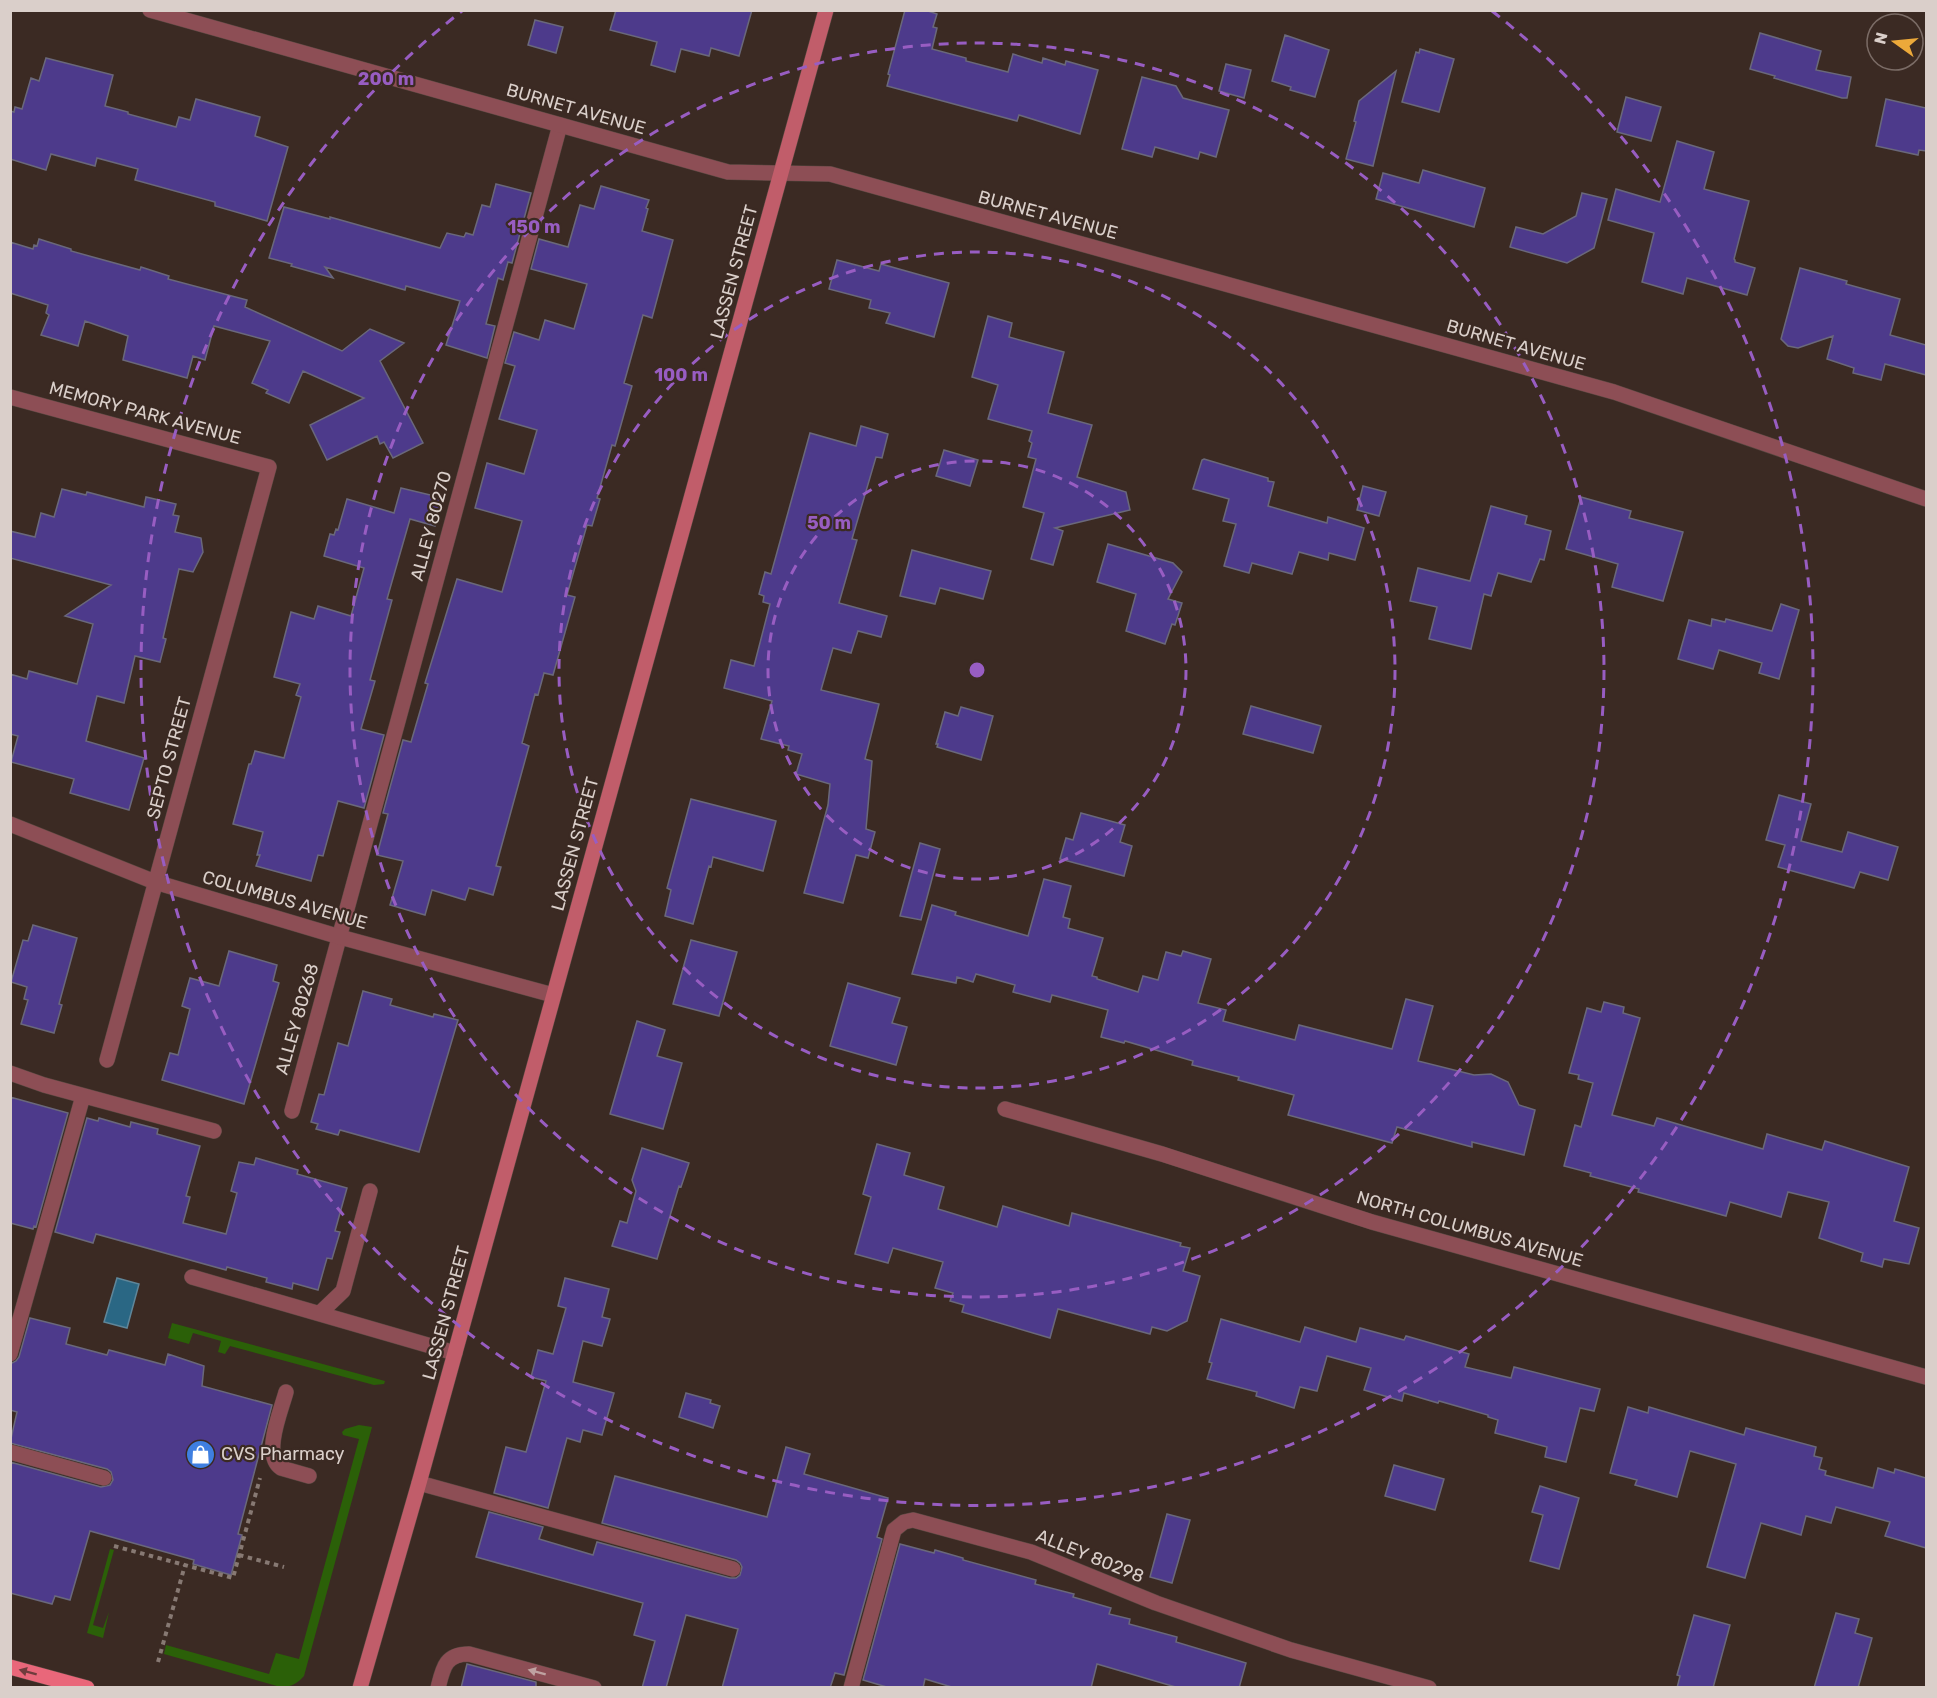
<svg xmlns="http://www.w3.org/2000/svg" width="1937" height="1698" font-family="Rubik,sans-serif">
  <rect width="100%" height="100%" fill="#3b2a23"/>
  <!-- green -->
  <path fill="#2b6008" d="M172,1323l213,58 -1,3 -10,1 -144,-39 -5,8 -7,-2 3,-11 -28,-8 -4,11 -21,-6z
    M359,1425l13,2 -68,249c-8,9 -15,12 -27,10l-113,-32 2,-9 103,29 7,-21 23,6 60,-220 -16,-4 -1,-3 3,-3z
    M110,1549l4,1 -21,75 10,3 6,-16 -6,26 -16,-5z"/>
  <!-- water -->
  <path fill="#2a6784" stroke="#5f8699" stroke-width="1.5" d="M117,1278l22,6 -12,44 -23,-6z"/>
  <!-- building -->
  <path fill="#4d3a8b" stroke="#6a687b" stroke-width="1.5" d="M616,10h136l-13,46 -28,-8 -2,8 -28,-7 -6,23 -24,-7 6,-23 -47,-12z
    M905,10h20l12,4 -4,13 4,1 -5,21 34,9v3l42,11 5,-18 29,9 1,-5 22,7 1,-4 32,9 -18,64 -61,-19 -2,6 -130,-35 3,-11 -2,-1z
    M535,20l28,7 -7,26 -28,-8z
    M1760,33l61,18 -5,19 35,7 -4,21h-5l-68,-20 1,-2 -25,-7z
    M1285,35l44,15 -14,47 -25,-7 1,-3 -19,-6z
    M1420,49l34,10 -15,53 -37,-10 14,-50 3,1z
    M46,58l67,17 -8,31 23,6v2l48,13 3,-10 11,3 6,-21 64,18 -5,19 33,11 -21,74 -52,-15v-4l-80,-22 3,-11 -41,-11 -2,8 -44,-12 -5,16 -36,-11v-48l4,1 1,-5 7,2 9,-31 8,3z
    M1226,64l25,6 -7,28 -25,-7z
    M1396,71l-23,95 -27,-7 10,-37 -2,-1 5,-20z
    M1142,77l34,9 7,12 46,12 -13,47 -16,-5 -2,7 -43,-12 -3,10 -30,-8z
    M1626,97l35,10 -10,34 -34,-9z
    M1886,99l40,9v43l-7,-1 -1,5 -42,-9z
    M1677,141l37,11 -10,37 45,12 -15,58 1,1v2l20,6 -8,27 -60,-17 -4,16 -41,-12 12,-49 -46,-13 8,-31 44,13z
    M1423,170l62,18 -11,39 -98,-28 7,-26 36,10z
    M496,184l35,9 -19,70 -4,-1 -5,18 -5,-2 -12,46 9,2 -8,32 -41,-13 14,-44 -54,-15 -1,4 -80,-23 8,11 -42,-12 1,-2 -23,-6 15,-51 46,12v-2l110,31 7,-15 17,4 2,-4 7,2 9,-30 8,2z
    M601,186l48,14 -3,8 2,1 -6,22 31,9 -21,78 -9,-3 -19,68 8,3 -17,60 -3,-1 -15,53 3,1 -8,27 -5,-1 -20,70 8,2 -22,78 -9,-2 -6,22 -3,-1 -13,49 7,3 -33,120 5,1 -8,28 -24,-7 -4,12 -33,-10 -7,25 -35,-10 13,-44 -26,-6 11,-41 -5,-1 20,-73 8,2 17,-58 -3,-1 32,-104 45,13 20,-71 -47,-13 12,-45 37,11 13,-44 -38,-11 16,-53 -10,-3 9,-31 25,8 6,-20 29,9 13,-45 -56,-15 8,-30 29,8 12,-42 14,4z
    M1582,193l25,6 -13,49 -27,15 -57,-16 6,-20 27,7 33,-18z
    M39,239l32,10v2l69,19 1,-3 28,9 -1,3 79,21 -2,7 97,44 28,-22 34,14 -24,18 43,82 -30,15 -9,-16 -4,2 -3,-8 -50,24 -17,-35 54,-27 -61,-27 -14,32 -23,-10 2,-3 -16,-7 18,-42 -56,-15 -9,34 -12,-4 -6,22 -64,-18 5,-24 -43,-15 -7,25 -37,-11 8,-20 -3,-2 2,-8 -38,-12v-51l23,7 1,-4 3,1z
    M837,260l42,11 2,-7 68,19 -15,54 -48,-14 4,-10 -21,-5 2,-8 -42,-11z
    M1800,268l47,13 -1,3 54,15 -10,36 36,10v30l-41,-11 -4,16 -28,-7 1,-5 -27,-9 6,-23 -35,12 -10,-2 -7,-7z
    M988,316l24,7 -3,14 55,15 -16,61 44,12 -15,52 49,15 4,18 -75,18 8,3 -10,34 -22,-6 13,-46 -21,-6 13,-48 -8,-2 4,-14 -3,-2 3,-10 -44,-12 10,-34 -26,-8z
    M861,426l27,8 -6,24 -6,-1 -24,82 5,1 -18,63 48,13 -6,21 -23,-6 -7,22 -18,-5 -12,42 58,14 -14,55 7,2 -6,68 9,3 -7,26 -12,-3 -13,48 -39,-10 24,-88 2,-21 -34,-10 6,-20 -14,-4 1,-4 -28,-7 11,-38 -48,-13 7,-28 23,6 16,-62 -7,-2 1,-6 -5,-2 6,-22 6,2 39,-141 46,13z
    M944,450l34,10 -8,26 -34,-10z
    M1204,459l64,19v3l6,1 -6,24 59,17 1,-6 36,11 -9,32 -26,-7 -1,7 -29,-8 -7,22 -40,-11 -3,10 -25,-7 12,-42 -13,-3 6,-22 -36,-10 9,-29z
    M1363,486l23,6 -7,24 -22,-6z
    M401,488l42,10 -8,28 -25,-7 -23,80 5,1 -22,80 5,1 -14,48 23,6 -20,73 -26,-7 -15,55 -5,-1 -7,26 -55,-15 4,-11h-3l6,-23 -30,-8 16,-60h2l4,-13 29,7 17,-61 -5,-2 4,-11 -26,-7 17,-65 23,7 4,-13 33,10 13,-48 -40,-12 6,-22 4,1 2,-6 2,1 9,-31 47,14z
    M62,489l24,6 1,-3 57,15 2,-10 30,7 -3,11 6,1 -4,16 26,6 2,14 -10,20 -14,-3 -16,69 3,1 -6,23 -25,-6 -11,47 -27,-7 -11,45 58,17 -15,52 -59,-17 4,-14 -63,-17 7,-26 -8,-2v-60l17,5 2,-8 48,13 16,-60 -28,-8 46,-31 -101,-27v-27l25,6 6,-24 13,4z
    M1581,497l50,14 -2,7 54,14 -20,69 -51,-14 6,-23 -52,-15z
    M1491,506l36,10 -2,8 26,7 -7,29 -4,-1 -9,23 -33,-9 -7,23 -7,-2 -13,55 -42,-10 8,-32 -27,-6 8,-33 52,13z
    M1108,544l65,19 9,9 -14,27 14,4 -7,22 -3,-1 -7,20 -39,-13 10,-37 -39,-12z
    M912,550l79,21 -8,28 -43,-11 -5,16 -35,-8z
    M1781,604l18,6 -20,69 -20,-6 3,-10 -43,-13 -6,19 -35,-10 11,-39 22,6 1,-7 13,3 1,-3 46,12z
    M1251,706l70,20 -8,27 -70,-19z
    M961,707l32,9 -12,44 -44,-13 1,-3h-2l9,-32 13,4z
    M1779,795l32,9 -10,37 41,11 6,-20 50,15 -10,33 -28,-8 -6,16 -76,-21 7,-22 -19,-5z
    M691,799l85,22 -13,50 -50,-14 -2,10 -2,-1 -16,58 -28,-8 6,-26 -4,-2z
    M1081,813l44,12 -5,17 12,4 -8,30 -64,-17 6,-21 7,2z
    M920,843l20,6 -19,71 -21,-4z
    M1044,879l27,7 -8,31 7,2 -2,9 35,10 -11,38 5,1v2l41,13 5,-16 15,4 8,-28 15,4 2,-5 28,8 -13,44 28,7 -3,11 72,19 4,-15 93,24 14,-50 27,7 -15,55 56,14 17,-1 17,8 11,23 16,5 -11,45 -52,-13v5l-75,-20 -5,16 -104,-28 6,-20 -56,-15 1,-3 -47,-12 1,-4 -68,-20 -1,2 -23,-6 7,-27 -56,-15 -2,7 -37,-10 2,-7 -39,-11 -3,8 -16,-5 -1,6 -44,-9 20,-69 24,7 -1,3 73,21z
    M33,925l44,13 -18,66 3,1 -8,28 -33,-9 7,-24 -4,-1 3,-12 -16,-5 12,-42 5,1z
    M691,940l46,12 -18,64 -46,-12z
    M229,951l48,14 -4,16 6,2 -35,121 -82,-24 8,-27 8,2 12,-46 -8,-3 8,-28 29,8z
    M848,983l52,15 -8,25 15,4 -11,38 -66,-19z
    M363,991l29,8 -2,6 43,12 1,-3 24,6 -39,132 -79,-22 -2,5 -22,-6 2,-5 -7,-2 8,-28 5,1 14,-52 10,3z
    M1604,1002l20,5 -1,6 17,5 -28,97 42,11 3,-8 106,31 4,-15 55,16 3,-9 84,26 -15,54 25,7 -10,36 -25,-5 -2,8 -21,-6 2,-8 -44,-15 10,-36 -41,-10 -7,25 -51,-15 -4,14 -88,-24 1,-3 -49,-13 1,-3 -27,-7 11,-41 6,2 12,-44 -15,-4 1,-4 -10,-2 18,-65 14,4z
    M637,1021l28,9 -8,26 25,7 -19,66 -53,-15z
    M10,1097l58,16 -32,114 -2,-1 -1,3 -23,-6z
    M87,1118l11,3 1,-3 31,9 1,-5 27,7 -1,5 43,12 -14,50 4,1 -7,26 43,11 11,-41 -6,-2 8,-29 15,3 2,-7 42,12 -1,4 50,14 -12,43 5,1 -8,27 -5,-1 -9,32 -25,-7 -1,6 -26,-7 1,-4 -40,-11 -1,3 -130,-36 -3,9 -38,-11z
    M877,1144l33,9 -6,22 40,12 -6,22 59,18 6,-21 66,20 3,-13 109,30 -1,3 10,2 -7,23 17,5 -13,45 -20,10 -15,-4 -2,7 -92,-25 -8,29 -88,-26 2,-7 -14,-4 3,-8 -18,-5 8,-26 -50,-14 -5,15 -33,-9 16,-57 -8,-3z
    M642,1148l47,15 -8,24 -2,-1 -22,73 -45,-13 8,-25 7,2 9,-32 -4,-11z
    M565,1278l44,11 -7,28 8,2 -8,27 -19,-5 -10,41 41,11 -12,42 -19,-5 -3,12 -13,-4 -19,70 -54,-15 12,-46 20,5 20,-71 -15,-4 7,-27 15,4 13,-46 -8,-2z
    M30,1318l40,10 -4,16 41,11 2,-5 56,15 3,-11 36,12 -2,20 70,19 -34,129 4,1 -11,40 -38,-11 1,-4 -104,-29 -20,69 -15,-4 -3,8 -42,-11v-131l91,25 9,-2 3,-5 -2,-8 -4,-3 -97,-26 7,-31 -7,-2v-46l6,-3 3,-4z
    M1221,1319l79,23 5,-15 51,15 4,-14 44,12 2,-4 63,18 -4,13 46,11 3,-11 86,22 -6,22 -14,-3 -14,54 -21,-5 2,-10 -52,-14 3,-13 -10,-3v-2l-49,-14 -1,2 -34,-10 -2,8 -38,-11 7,-22 -44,-12 -10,35 -17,-4 -6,21 -38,-12 1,-4 -50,-13 5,-16 -3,-1z
    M686,1393l25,7 -1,3 10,3 -7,22 -34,-11z
    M1628,1407l20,6 1,-6 95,28 2,-7 70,19 -2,9 8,2 -3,11 7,2 -1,4 48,13 5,-20 16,5 1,-4 31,9v70l-41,-12 5,-14 -54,-15 -5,16 -25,-7 -5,19 -40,-12 -16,55 -38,-11 29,-103 -46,-13 -13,46 -42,-12 2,-5 -27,-7z
    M786,1447l24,7 -6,20 84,24 -11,39 5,2 -38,136 -9,-2 -5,15h-108l16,-59 -52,-14 -20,73h-24l13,-47 -21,-6 9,-32 -167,-46 13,-45 54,15 -4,12 54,16 4,-13 133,36h6l4,-3 2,-8 -2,-4 -4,-3 -134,-37 13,-47 152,41z
    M1394,1465l50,14 -9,31 -50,-14z
    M1540,1486l39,12 -20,71 -29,-8 13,-46 -11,-3z
    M1167,1514l23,6 -18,63 -22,-6z
    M900,1544l34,9 1,-3 28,8v2l73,20 -1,4 39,10 -1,3 38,11 -2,6 21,5 -1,5 48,13 -1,5 70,21 -7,25h-60l-82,-24 -6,24h-136l-30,-9 -2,9h-33l-27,-8z
    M1836,1613l23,6 -4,14 17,5 -14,50h-44z
    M1694,1615l36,10 -17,63h-36l3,-12 -3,-1z
    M467,1664l69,18v6h-75z"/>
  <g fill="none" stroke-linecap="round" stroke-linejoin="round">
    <defs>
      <path id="service" d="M10,1073l34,12 170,46
        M292,1111l268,-986
        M192,1277l263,76
        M320,1313l23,-22 27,-100
        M10,1354l73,-258
        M286,1392c-5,19 -24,63 -5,76l28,8
        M10,1452l94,26
        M438,1688c5,-20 7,-34 31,-34l125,34
        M851,1688l43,-158 10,-8 9,-2 118,32 125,51 135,47 138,38"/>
      <path id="minor" d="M10,397l259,70 -162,593
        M10,824l145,58 185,55 213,58
        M1005,1109l157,45 210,68 554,155
        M419,1483l314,86"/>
      <path id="tertiary" d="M150,10l578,162 102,2 784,218 312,107"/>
      <path id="secondary" d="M360,1688l59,-205 407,-1473"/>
      <path id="primary" d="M10,1667l77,21"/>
    </defs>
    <!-- service casing -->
    <use href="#service" stroke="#584841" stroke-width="16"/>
    <!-- minor casing -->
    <use href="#minor" stroke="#584841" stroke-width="16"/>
    <!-- tertiary casing -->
    <use href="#tertiary" stroke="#584841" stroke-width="16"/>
    <!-- secondary casing -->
    <use href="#secondary" stroke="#584841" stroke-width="16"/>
    <!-- primary casing -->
    <use href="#primary" stroke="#584841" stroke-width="16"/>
    <!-- path -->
    <path stroke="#877973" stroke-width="4" stroke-dasharray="4.5 4.5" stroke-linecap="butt" d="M114,1546l119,32 27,-100
      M239,1555l45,12
      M158,1662l27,-97"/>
    <!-- service -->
    <use href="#service" stroke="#8d4e55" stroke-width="15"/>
    <!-- minor -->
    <use href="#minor" stroke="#8d4e55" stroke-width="15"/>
    <!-- tertiary -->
    <use href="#tertiary" stroke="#8d4e55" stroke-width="15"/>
    <!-- secondary -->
    <use href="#secondary" stroke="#c15d6a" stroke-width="15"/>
    <!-- primary -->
    <use href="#primary" stroke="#e9677a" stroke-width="15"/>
  </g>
  <!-- one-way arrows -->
  <defs><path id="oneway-solid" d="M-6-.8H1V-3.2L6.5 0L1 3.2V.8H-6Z" transform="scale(1.5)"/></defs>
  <use fill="#6f3c3d" href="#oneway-solid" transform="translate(28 1672) rotate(-165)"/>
  <use fill="#bfa2a1" href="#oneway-solid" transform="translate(537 1672) rotate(-165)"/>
  <!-- distance rings -->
  <g fill="none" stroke="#985dc2" stroke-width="3" stroke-dasharray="10 8">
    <circle cx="977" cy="670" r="209"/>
    <circle cx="977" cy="670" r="418"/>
    <circle cx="977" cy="670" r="627"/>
    <path d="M1492 11A836 836 0 1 1 462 11"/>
  </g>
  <!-- icons -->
  <defs>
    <symbol id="shop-disc" viewBox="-11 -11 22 22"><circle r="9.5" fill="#3f7fe0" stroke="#3b2a23"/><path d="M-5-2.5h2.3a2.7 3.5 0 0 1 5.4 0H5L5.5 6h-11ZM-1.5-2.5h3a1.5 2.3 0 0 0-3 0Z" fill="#fff"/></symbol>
  </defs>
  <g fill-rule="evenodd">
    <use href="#shop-disc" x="184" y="1438" width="33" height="33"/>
  </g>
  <g text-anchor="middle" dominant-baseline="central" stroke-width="4.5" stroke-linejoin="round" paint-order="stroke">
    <!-- street labels -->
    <g font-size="18" fill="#dacfca" stroke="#3b2a23">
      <text transform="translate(576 109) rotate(16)">BURNET AVENUE</text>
      <text transform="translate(1048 215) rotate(15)">BURNET AVENUE</text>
      <text transform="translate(734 272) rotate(-75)">LASSEN STREET</text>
      <text transform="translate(1516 345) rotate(16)">BURNET AVENUE</text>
      <text transform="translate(145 413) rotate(15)">MEMORY PARK AVENUE</text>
      <text transform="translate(431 526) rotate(-75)">ALLEY 80270</text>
      <text transform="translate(169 758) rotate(-75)">SEPTO STREET</text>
      <text transform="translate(575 844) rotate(-75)">LASSEN STREET</text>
      <text transform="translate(285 900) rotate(16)">COLUMBUS AVENUE</text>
      <text transform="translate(297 1019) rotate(-74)">ALLEY 80268</text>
      <text transform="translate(1470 1229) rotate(16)">NORTH COLUMBUS AVENUE</text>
      <text transform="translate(446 1313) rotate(-75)">LASSEN STREET</text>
      <text transform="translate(1090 1556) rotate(22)">ALLEY 80298</text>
    </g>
    <!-- poi labels -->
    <g font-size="18" fill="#dacfca" stroke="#3b2a23" text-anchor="start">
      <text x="221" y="1454">CVS Pharmacy</text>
    </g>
  </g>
  <circle cx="977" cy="670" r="9" fill="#985dc2" stroke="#3b2a23" stroke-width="3"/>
  <g font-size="18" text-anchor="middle" font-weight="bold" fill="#985dc2" stroke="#3b2a23" stroke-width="4.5" stroke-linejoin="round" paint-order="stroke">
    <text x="386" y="85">200 m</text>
    <text x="534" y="233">150 m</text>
    <text x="681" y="381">100 m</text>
    <text x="829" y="529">50 m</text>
  </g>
  <!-- border -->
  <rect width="1937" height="1698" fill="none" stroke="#dacfca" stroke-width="24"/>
  <!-- north arrow -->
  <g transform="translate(1895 42) rotate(285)"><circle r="28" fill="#3b2a23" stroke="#7b6c66" stroke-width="1.5"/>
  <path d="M0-4.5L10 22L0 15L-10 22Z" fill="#eca93a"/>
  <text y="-9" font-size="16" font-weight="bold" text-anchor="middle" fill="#dacfca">N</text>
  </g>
</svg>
